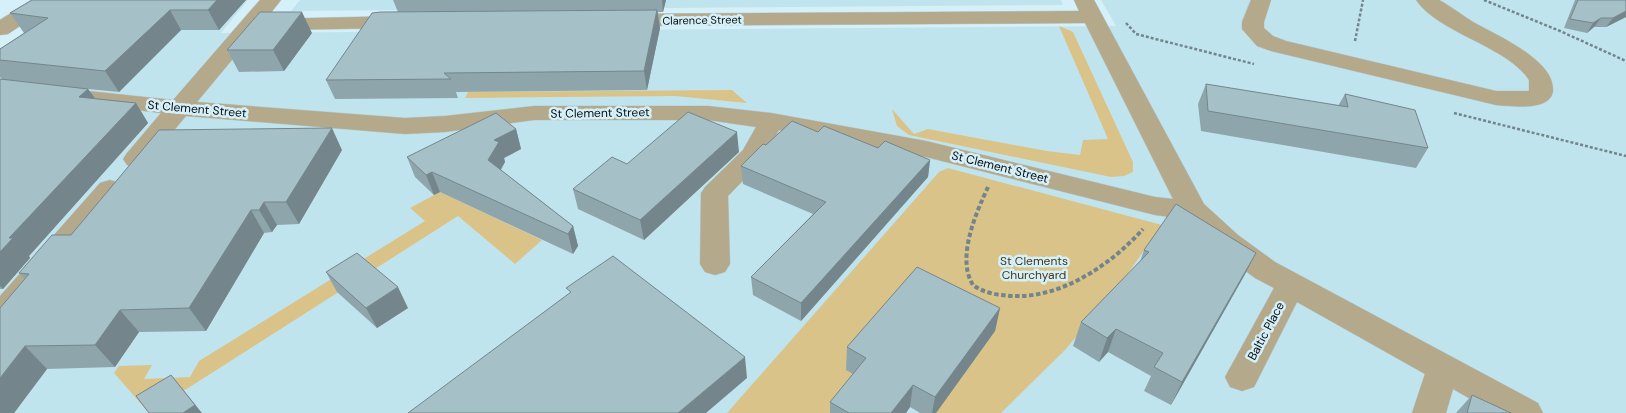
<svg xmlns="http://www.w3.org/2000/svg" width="1626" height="413" font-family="'DM Sans',sans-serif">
  <rect width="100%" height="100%" fill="#d5f0f9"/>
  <!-- built -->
  <path fill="#c0e4ee" d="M77,0h171l-27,33 895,-7 -15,-26h525v413h-1626v-361z
    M300,0h761l2,5 -772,6z"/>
  <!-- green -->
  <path fill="#dac388" d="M1059,26l14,6 60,130v10l-9,4 -13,1 -202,-42 -12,-9 -5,-17 22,25 14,-5 119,22 33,4 3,-15 25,-1z
    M732,90l15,13 -72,-7 -210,2 3,-6z
    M948,168l214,57 -38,54 -58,70 -65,64h-65l-67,-30 -30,30h-112l212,-241z
    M440,192l102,48 -27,24 -57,-48 -309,197 -35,-40 5,-7 33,-1 -8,14 46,-2 9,-16 226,-140 -15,-13z"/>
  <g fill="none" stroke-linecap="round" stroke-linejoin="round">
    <defs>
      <path id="minor" d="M32,0h24l-3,4 -45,30 -8,1v-15z
        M260,0h21l-15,19 137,-3 8,1 3,5 -3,5 -8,1 -132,2 -8,-1 -2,-4 -64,77 208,16 40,-2 89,-10h174l63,7 155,28 229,56 18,2 -88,-176 -464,3 -8,-1 -3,-5 3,-5 8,-1 458,-3 -5,-11h20l110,204 34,31 37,27 263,141 5,10h-48l-42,-24 -7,24h-34l13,-39 -128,-72 -43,85 -12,4 -12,-4 -5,-10 49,-89 -19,-10 -29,-21 -41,-38 -30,-4 -229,-58 -147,-27 -16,30 -35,36 2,68 -5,8 -10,3 -10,-3 -5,-8 1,-71 4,-6 38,-37 13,-23 -48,-7h-174l-89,12 -40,2 -219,-18 -41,49 -9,2 -9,-2 -4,-6 4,-6 34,-40 -81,-10 -4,-5 4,-5 8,-2 85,9z
        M1251,0h20l-7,22v6l9,8 13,5 210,50h33v-11c-22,-34 -91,-47 -113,-80 6,0 17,0 23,0 7,3 27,18 36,23 23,13 79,37 78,67 -1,22 -42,16 -57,15l-225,-54 -14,-5 -15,-17v-7z
        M110,180l10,3 3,6 -3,6 -109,131 -11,3v-33l100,-113z"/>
    </defs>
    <!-- minor casing -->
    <use href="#minor" stroke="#b4ccd4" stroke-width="1"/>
    <!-- path-far1 -->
    <path stroke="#73858c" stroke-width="2.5" stroke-dasharray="3 2" stroke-linecap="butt" d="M1484,0l76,31 66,30
      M1126,23l10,11 118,30
      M1355,41l8,-41
      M1454,113l172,43"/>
    <!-- path -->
    <path stroke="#73858c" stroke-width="4" stroke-dasharray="4.5 2.5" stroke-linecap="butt" d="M988,187c-12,26 -32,71 -15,98 8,6 18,9 29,10 53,8 107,-28 141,-66"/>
    <!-- minor -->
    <use href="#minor" fill="#b5a98b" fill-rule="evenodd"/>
  </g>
  <!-- wall -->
  <path fill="#8fa5ac" d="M32,0h214l-27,30h-38l-62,62 -31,-3 7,9 41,5 12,20 -119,133 1,2 -27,31h-3v-210h2l-2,-2v-28l24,-16 -14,-20z
    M393,0h273l-3,12h-5l2,16 -13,62 -191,2 2,6 -123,1 -9,-19 72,-68z
    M1575,0h51v17l-20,10h-12l-7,6 -23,-5z
    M312,33l-28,38 -45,1 -12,-22z
    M1206,84l132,22 7,-12 83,54 -12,20 -215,-37 -3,-27z
    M516,129l5,20 -17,9 1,4 -4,8 72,56 5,20 -5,8 -133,-62 -6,3 -19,-18 -8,-20z
    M818,132l60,16 52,12 -2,17 -127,144 -48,-26 -2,-18 62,-63 -70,-30 -2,-18 25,-21z
    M342,150l-43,74 -22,1 -5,7 -8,1 -58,98 -67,1 -24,35 -68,2 -33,44h-14l25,-134 -6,-6 52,-38z
    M739,152l-95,88 -66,-31 -5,-20 54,-25z
    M1144,250l112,3 -12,23 -73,129 -27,-14 7,-15 -43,-24 -9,10 -26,-16 8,-24 59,-60z
    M326,272l82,36 -31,20 -40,-36z
    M1000,308l-5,23 -59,82h-16l-10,-6 -4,6h-76v-11l23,-28 -7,-4 1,-23z
    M1472,395l39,18h-55z"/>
  <!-- shaded-wall -->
  <path fill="#74868c" d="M217,0h29l-27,30 -11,-20z
    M662,0h4l-3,12z
    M170,10l11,20 -62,62 -14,-21z
    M657,10l3,18 -13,62 -3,-19z
    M1626,11v6l-20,10 7,-9z
    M302,12l10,21 -28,38 -11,-21z
    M1601,18l-7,9 -7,6 6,-10z
    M88,89l14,19 -23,-11z
    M136,103l12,20 -119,133 1,2 -27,31 -3,-3v-34l9,-14z
    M332,128l10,22 -43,74 -13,-22z
    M516,129l5,20 -17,9 1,4 -11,18 -6,-20 6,-20z
    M737,132l2,20 -95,88 -4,-20z
    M930,160l-2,17 -127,144v-18z
    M432,172l8,20 -6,3 -8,-20z
    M264,202l13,23 -5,7 -13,-22z
    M251,210l13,23 -58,98 -17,-23z
    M573,226l5,20 -5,8 -5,-20z
    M1256,253l-12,23 -73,129 11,-23z
    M398,287l10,21 -31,20 -11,-20z
    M1000,308l-5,23 -59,82h-4l3,-16z
    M120,310l19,22 -24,35 -20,-22z
    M1116,329l-8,23 -9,10 8,-24z
    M25,346l22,23 -33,44h-14v-35z
    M745,357l2,21 -41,35h-28z
    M171,375l31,38h-19z
    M913,385l-3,22 -4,6h-15z"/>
  <!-- building -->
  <path fill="#a6c0c8" stroke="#74868c" d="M32,0h185l-9,10h-38l-65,61 -105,-11v-11l48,-31 -38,-5z
    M1578,0h48v11l-13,7h-12l-8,5 -23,-4z
    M657,10l-13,61 -200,2 7,6 -125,1 46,-67 9,-1z
    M260,12h42l-29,38h-46z
    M0,79l88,10 -9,8 57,6 -127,135h4l-13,14z
    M1206,84l142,23 -3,-13 70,16 13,38 -220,-37z
    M688,112l49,20 -97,88 -67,-31 39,-32 15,7z
    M496,113l20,16 -22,11 5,2 -11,18 85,66 -5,8 -136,-62 -6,3 -19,-18z
    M792,121l26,11 6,-6 54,22 7,-7 45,19 -129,143 -50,-26 75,-75 -85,-36 22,-22 3,1z
    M332,128l-46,74h-22l-5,8h-8l-62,98 -69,2 -25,35 -70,1 -25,32v-70l29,-34 -10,-1 33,-38h19l88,-105z
    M1176,204l80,49 -74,129 -28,-15 9,-14 -47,-24 -9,9 -26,-16 68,-70 -5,-2z
    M357,253l41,34 -32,21 -40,-36z
    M613,256l132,101 -67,56h-270l163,-121 -5,-4z
    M917,267l83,41 -65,89 -22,-12 -22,28h-42l-19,-11 36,-44 -19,-11z
    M171,375l24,30 -12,8h-34l-13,-17z
    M1472,395l39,18h-44z"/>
  <g text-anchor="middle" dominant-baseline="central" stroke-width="5" stroke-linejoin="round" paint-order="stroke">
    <!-- far-street labels -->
    <g font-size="11" fill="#060e11" stroke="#d5f0f9">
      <text transform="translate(702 20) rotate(-1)">Clarence Street</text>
    </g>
    <!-- street labels -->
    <g font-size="12" fill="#060e11" stroke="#d5f0f9">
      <text transform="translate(197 109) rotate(5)">St Clement Street</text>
      <text transform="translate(600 113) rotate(-1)">St Clement Street</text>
      <text transform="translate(1000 167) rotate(14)">St Clement Street</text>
      <text transform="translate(1266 331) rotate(-62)">Baltic Place</text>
    </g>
    <!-- park labels -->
    <g font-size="12" fill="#443818" stroke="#d5f0f9">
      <text x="1034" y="261">St Clements<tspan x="1034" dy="14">Churchyard</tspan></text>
    </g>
  </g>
</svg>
